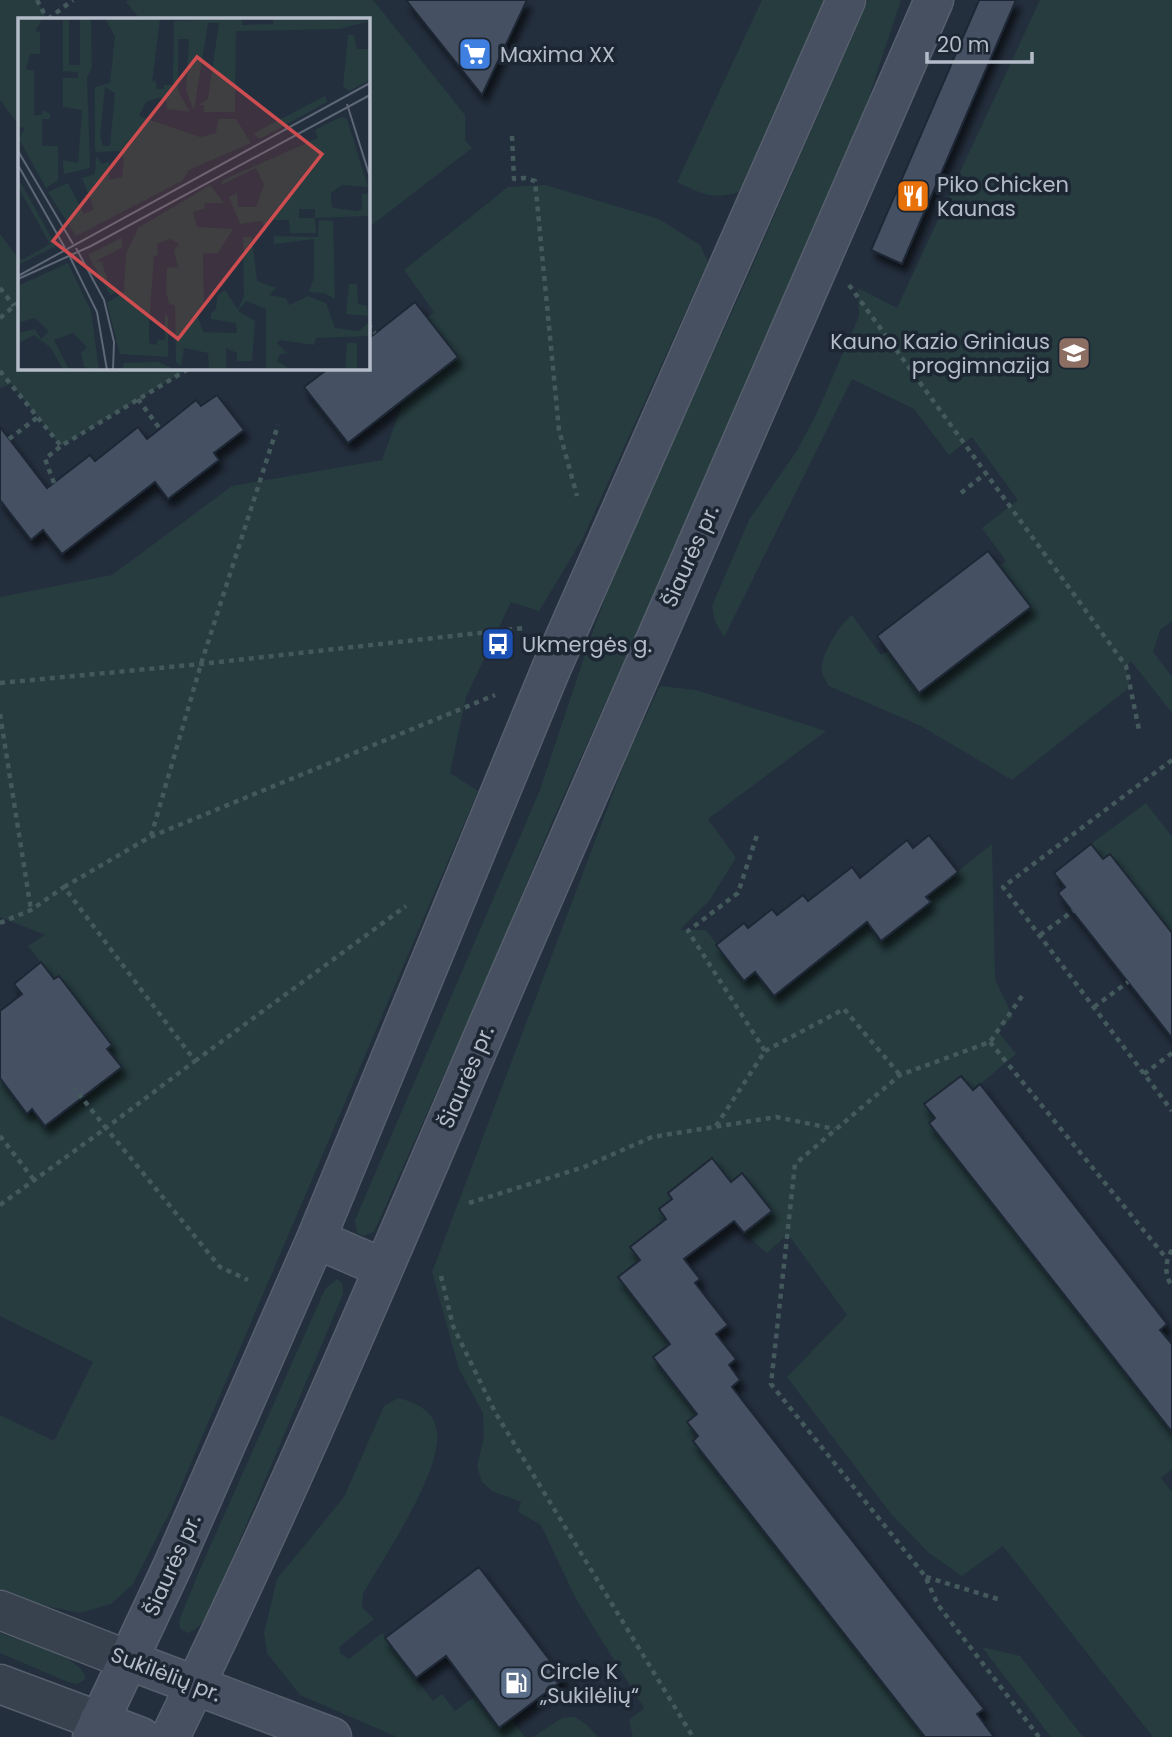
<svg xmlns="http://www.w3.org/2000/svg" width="1172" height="1737" font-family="Poppins,sans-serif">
  <defs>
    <filter id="shadow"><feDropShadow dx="4.5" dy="8" stdDeviation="3.5" flood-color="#0009"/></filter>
  </defs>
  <rect width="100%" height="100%" fill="#242f3e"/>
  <!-- green -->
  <path fill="#263c3f" d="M0,0h37l10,19h-28v106l-19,-25z
    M129,0h244l92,115v25l7,8 -104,80v-209h-228l-14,-17z
    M762,0h62l-85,192c-27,8 -37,2 -62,-10z
    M868,0h33l-36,109 -198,457 -116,258 -51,125 -126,283 -10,4 -7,-3 -2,-13 185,-430 55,-165 29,-78 114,-248z
    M1040,0h132v621l-12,9 -7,22 19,25v36l-41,-52 -5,5 4,21 -118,93 -91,-54 -92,-40c-4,-7 -9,-13 -7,-21 3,-16 18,-41 30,-50l29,40 7,-4 32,42 111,-86 -32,-41 7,-5 -24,-33 36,-28 -46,-63 -23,18 -35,-46 -62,-30 -128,258 -9,-16 -3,-15 37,-86 47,-68 20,-37 43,-99 -1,-28 39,20z
    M545,185l114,34 41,26 8,17 -126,278 -43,71 -28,-9 -45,95 -16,76 28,18 -308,721 -37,72 -22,20 -32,9 -46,-10 -33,-13v-175l54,26 39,-79 -93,-46v-238l27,35 5,-4 13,17 77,-59 -15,-18 5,-4 -53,-69 -5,3 -26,-33 17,-11 -45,-18v-320l112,-22 120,-89 150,-26 22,-61 23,-81 7,-6 -30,-42 104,-83z
    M0,234l19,25v109h171l-129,78 -50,-62 -11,4z
    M660,686l36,4 130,41 -118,88 28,39 -27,43 -29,29h26l38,50 11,-8 19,24 52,-41 36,-39 20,25 48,-38 -4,-6 66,-53 3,135 18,38 -16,13 19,24 -43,36 -12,-14 -37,28 11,14 -5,5 187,240 7,-4 15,31 31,40 2,-1v40l-11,9 11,14v245h-19l-150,-191 -41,30 -33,-23 -37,-38 -105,-138 60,-62 -59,-81 -21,19 -23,-20 27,-22 -29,-38 -11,9 -19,-24 -44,34 4,7 -13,10 7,10 -26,41 -21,17 56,62 -22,18 52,50 -18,15 11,14 -5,5 83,106 6,-4 16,32 127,162h-292l-4,-17 15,-12 -68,-109 -35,-74 -23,-13 3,-10 -29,-11 -10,-9 -5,-15 7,-30 -1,-24 -24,-44 -27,-97 196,-518z
    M1146,803l26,34v96l-62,-79 -7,5 -12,-15z
    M337,1279l5,4 1,11 -119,284c-9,18 -16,50 -37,55l-7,-5 -1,-7 21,-52 125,-280z
    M398,1398c17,4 36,12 39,33 5,41 -53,126 -74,163l-1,13 12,12 -35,28 1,6 9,6 33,-26 51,68 9,-7 13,17 20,-15 24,31 12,-8 14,18h-128l-97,-42 -33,-42 -3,-20 13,-54 67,-82 40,-91z
    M0,1633c21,8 82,22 86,46l-9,5 -9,-2 -68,-29z
    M982,1647l38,9 63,81h-32z
    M575,1717l11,7 12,13h-65l29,-19z"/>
  <!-- building -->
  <path fill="#455162" stroke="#1f2835" stroke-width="2" filter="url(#shadow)" d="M406,0h121l-45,95z
    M979,0h37l-114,264 -31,-14z
    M415,302l43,55 -110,86 -44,-56 25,-19h39v-29z
    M217,395l27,35 -30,23 5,7 -51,39 -13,-17 -93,72 -19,-24 -12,10 -31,-40v-73l47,61 43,-33 5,6 43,-34 9,12 49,-39 5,6z
    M988,551l43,56 -112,86 -42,-57z
    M929,835l29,37 -32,25 5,5 -50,39 -14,-19 -93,74 -19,-24 -11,9 -28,-36 28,-22 4,5 24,-19 5,6 26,-20 5,6 44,-34 8,11 47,-38 6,8z
    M1091,844l12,15 7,-5 62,79v105l-114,-145 7,-6 -11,-14z
    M41,962l13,17 5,-3 53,69 -5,4 15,18 -77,59 -13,-17 -5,5 -27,-36v-67l22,-17 -8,-10z
    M961,1076l12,14 7,-6 187,240 -7,6 12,14v88l-243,-309 6,-5 -11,-14z
    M712,1158l19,24 11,-9 30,38 -28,22 -10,-12 -50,38 16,20 -5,4 33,42 -12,9 20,25 -7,6 11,15 -8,7 252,322 -7,5 17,23h-69l-232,-296 5,-5 -11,-14 10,-8 -44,-57 17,-13 -52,-67 22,-17 -10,-13 36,-28 -7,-10 13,-10 -4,-6z
    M479,1567l85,112 -65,49 -53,-72 -30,22 -31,-40z"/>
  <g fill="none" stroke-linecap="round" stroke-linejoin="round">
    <defs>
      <path id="tertiary" d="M0,1610l128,50
        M0,1684l99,37"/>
      <path id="secondary" d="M316,1239l67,29
        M128,1660l204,77
        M99,1721l42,16
        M92,1737l81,-172 143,-326 235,-570 295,-669
        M170,1737c121,-245 226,-498 334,-749 142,-330 286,-659 430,-988"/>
    </defs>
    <!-- tertiary casing -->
    <use href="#tertiary" stroke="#565f6c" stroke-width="41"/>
    <!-- secondary casing -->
    <use href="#secondary" stroke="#565f6c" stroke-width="41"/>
    <!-- path -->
    <path stroke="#44595c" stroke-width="4.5" stroke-dasharray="5 5" stroke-linecap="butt" d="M37,0l10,19
      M48,19l25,-19
      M512,136l2,43 10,-1 11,3 24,249 18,66
      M849,285l277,381 13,64
      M0,288l14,18
      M0,318l19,-16
      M368,324l7,9
      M0,371l61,75 129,-78
      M138,399l22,30
      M9,439l29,-22
      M54,483l-9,-24 16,-13
      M961,493l25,-20
      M0,683l201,-19 323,-36
      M0,714l31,196
      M1172,760l-169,127 169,224
      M151,836l50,-172 77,-239
      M64,887l86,-50 345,-142
      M0,923l31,-13 33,-23 131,174 -89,67 114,139 28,13
      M1040,935l33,-24
      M1022,996l-32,46 -90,33 -105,89 -24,220 154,192 13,29 101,132
      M1094,1007l34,-25
      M990,1042l177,217
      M765,1051l79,-42 56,66
      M195,1061l211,-155
      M1144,1074l28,-21
      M716,1126l49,-75 -77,-120 50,-38 19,-58
      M0,1136l34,44
      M469,1203l115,-36 68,-30 124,-20 59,12
      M0,1205l106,-77 -32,-40
      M1172,1250c-7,11 -8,25 0,36
      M441,1276l12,50 42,86 198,325
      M926,1577l75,23"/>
    <!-- tertiary -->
    <use href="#tertiary" stroke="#38414e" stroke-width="38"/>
    <!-- secondary -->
    <use href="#secondary" stroke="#465061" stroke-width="38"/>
  </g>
  <!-- icons -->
  <defs>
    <symbol id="supermarket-square" viewBox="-11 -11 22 22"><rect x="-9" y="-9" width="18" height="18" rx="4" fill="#3f7fe0" stroke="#1d2633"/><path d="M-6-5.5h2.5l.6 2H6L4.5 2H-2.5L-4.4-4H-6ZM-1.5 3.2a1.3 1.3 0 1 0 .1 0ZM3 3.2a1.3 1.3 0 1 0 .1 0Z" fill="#fff"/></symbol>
    <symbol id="restaurant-square" viewBox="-11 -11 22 22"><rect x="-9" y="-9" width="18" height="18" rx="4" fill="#e8710a" stroke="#1d2633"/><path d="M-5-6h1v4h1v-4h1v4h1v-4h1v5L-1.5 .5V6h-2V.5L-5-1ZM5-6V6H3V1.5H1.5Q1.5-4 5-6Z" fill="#fff"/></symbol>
    <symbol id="school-square" viewBox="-11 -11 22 22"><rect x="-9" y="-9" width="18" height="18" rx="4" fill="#8d6e63" stroke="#1d2633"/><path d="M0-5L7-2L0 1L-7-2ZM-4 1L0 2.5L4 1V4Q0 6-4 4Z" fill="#fff"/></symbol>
    <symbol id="bus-square" viewBox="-11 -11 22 22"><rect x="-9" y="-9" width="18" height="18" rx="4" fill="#1a4fb4" stroke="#1d2633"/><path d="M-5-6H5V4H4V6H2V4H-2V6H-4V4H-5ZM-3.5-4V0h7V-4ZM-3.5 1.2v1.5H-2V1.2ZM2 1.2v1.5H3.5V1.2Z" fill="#fff"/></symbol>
    <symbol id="fuel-square" viewBox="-11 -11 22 22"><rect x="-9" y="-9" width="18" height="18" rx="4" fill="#5c6f8a" stroke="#1d2633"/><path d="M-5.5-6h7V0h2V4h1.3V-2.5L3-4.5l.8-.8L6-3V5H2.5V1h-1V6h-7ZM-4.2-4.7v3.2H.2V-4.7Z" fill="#fff"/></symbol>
  </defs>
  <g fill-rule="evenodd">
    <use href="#supermarket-square" x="456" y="35" width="38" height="38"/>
    <use href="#restaurant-square" x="894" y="177" width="38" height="38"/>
    <use href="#school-square" x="1055" y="334" width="38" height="38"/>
    <use href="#bus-square" x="479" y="625" width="38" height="38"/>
    <use href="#fuel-square" x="497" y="1664" width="38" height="38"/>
  </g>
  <g text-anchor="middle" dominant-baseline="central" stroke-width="7" stroke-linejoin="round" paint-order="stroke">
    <!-- poi labels -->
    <g font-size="21" fill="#b4bcc9" stroke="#1d2633" text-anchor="start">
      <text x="500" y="54">Maxima XX</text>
      <text x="937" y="184">Piko Chicken<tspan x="937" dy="24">Kaunas</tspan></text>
      <text x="1050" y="341" text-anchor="end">Kauno Kazio Griniaus<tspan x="1050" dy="24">progimnazija</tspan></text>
      <text x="522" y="644">Ukmergės g.</text>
      <text x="540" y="1671">Circle K<tspan x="540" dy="24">„Sukilėlių“</tspan></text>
    </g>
    <!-- street labels -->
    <g font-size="21" fill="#b4bcc9" stroke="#1d2633">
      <text transform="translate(690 556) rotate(-66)">Šiaurės pr.</text>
      <text transform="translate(466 1077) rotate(-67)">Šiaurės pr.</text>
      <text transform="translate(172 1565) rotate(-66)">Šiaurės pr.</text>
      <text transform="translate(166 1674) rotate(21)">Sukilėlių pr.</text>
    </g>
  </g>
  <!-- overview -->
  <g transform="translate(18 18)">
    <rect width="352" height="352" fill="#242f3e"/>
    <path d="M0,0h25l-8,13 5,1v22h-10l-4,15 8,2v44h8v-5l8,4v5h-8v27h16v34l-12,8 -27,-49 6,-11 -6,-1zM45,0h6v47h11v-47h11l1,49 -5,11 3,90 -26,6 -1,-14 15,3 4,-53 -19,-3v-29h15v-6l-15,-1zM87,0h55l-8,64 3,-2 2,9h7v-4h9l1,-64 68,-3v7l31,-1 1,-6 96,3 -31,8 -103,2 -1,81h-31v-7h-6l10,-6 11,-76h-11l-14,87 -8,-19 3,-52h-11v52l12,21 -23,-3 -1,-10 -8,-1 -12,4 -7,14 61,21 16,-4 2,-14h18l15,24 -62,27 -7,11 -106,55 -28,-44 20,-9 16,31 10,-5 -12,-31 13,-4 1,-18 6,8 7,-3v19l13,-3 2,-18 -5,-8 -23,1 -1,-4v-61l15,-4 5,-46zM87,69l10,6 -5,53h-7l-3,-10zM330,17h6l3,14h13v31l-21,11 -6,-5zM307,78l2,6 -67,37 -4,-3 -2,-3zM323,99l6,2 21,68 -26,-2 -11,8v10l2,5 24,3 5,-2v-15h6l2,22 -55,2v-9h-16v9h16l1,15h-26l-1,-13h-21l-3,13 -3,-12 -22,3 -11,-27 8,-4 1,14h18l8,-22 -8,-17 -35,17 2,-5 95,-42 -3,-8zM0,160l38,68 -38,19v-11l4,6 28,-16 -32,-57zM192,167l14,18h-19l-1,6 -11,3 4,15 36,2 -15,24 -15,1 1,54 -6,2v8l5,14 34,1 -1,-10 -25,-4v-6l5,-4 2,-20v6l7,-5 13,20 6,-14 -1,-59h9l5,44 19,7 -7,7 17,3 3,7 19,-9 18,7 9,25 24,3 10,-9v14l-53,2 -2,7 -34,-5 -3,3 10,10 -7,1 -3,7 13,8 -24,1v-61l-20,-8 -8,10 17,10 -3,40h-15v-8l-11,-5v22h-17l-1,-17 -24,-5 -3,18 -5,-4 -1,-57 -6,-1 -3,-12 1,-24 11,-1 -4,-17 5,-6 -9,-5 -13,5 1,11 -4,1 -5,69v18l7,2 2,-5h7v-27l3,4v40l-48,-3 -13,-51 17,-11 2,-38 12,-26zM301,202l14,1 2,78 -11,-6 -15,-1 5,-14v-39l-40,5v-8l44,1zM103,220l2,9 -27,14 6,1 7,23 7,2v6l-6,2 -22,-40zM50,245l23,48 8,59 -15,-3 -3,-14 6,-6 -14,-14 -19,7 15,30h-6l-12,-22 -17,-13 -16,8v-10l17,-4 6,10 8,-8 -14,-13 -17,5v-37zM331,266h8l1,20 9,2 1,10 -22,-2zM329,325h10v27h-12zM141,344l17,8h-54l2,-7z" fill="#263c3f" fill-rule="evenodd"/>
    <path fill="none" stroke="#5e6776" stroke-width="2" d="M329,86l23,73M0,133l55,93M0,147l47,83M58,230l28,52 10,42 -1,28M50,235l29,59 10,58M0,258l352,-193M0,261l73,-33 279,-151"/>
    <path fill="#ce4d50" fill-opacity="0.15" stroke="#ce4d50" stroke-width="3.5" d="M179,39l125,97 -144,185 -125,-98z"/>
    <rect width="352" height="352" fill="none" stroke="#b4bcc9" stroke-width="3.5"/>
  </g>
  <!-- scale -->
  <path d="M927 52v10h105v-10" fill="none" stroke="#b4bcc9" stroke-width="3.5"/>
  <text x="937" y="52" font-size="21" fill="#b4bcc9" stroke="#1d2633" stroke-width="5" paint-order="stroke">20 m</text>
</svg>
